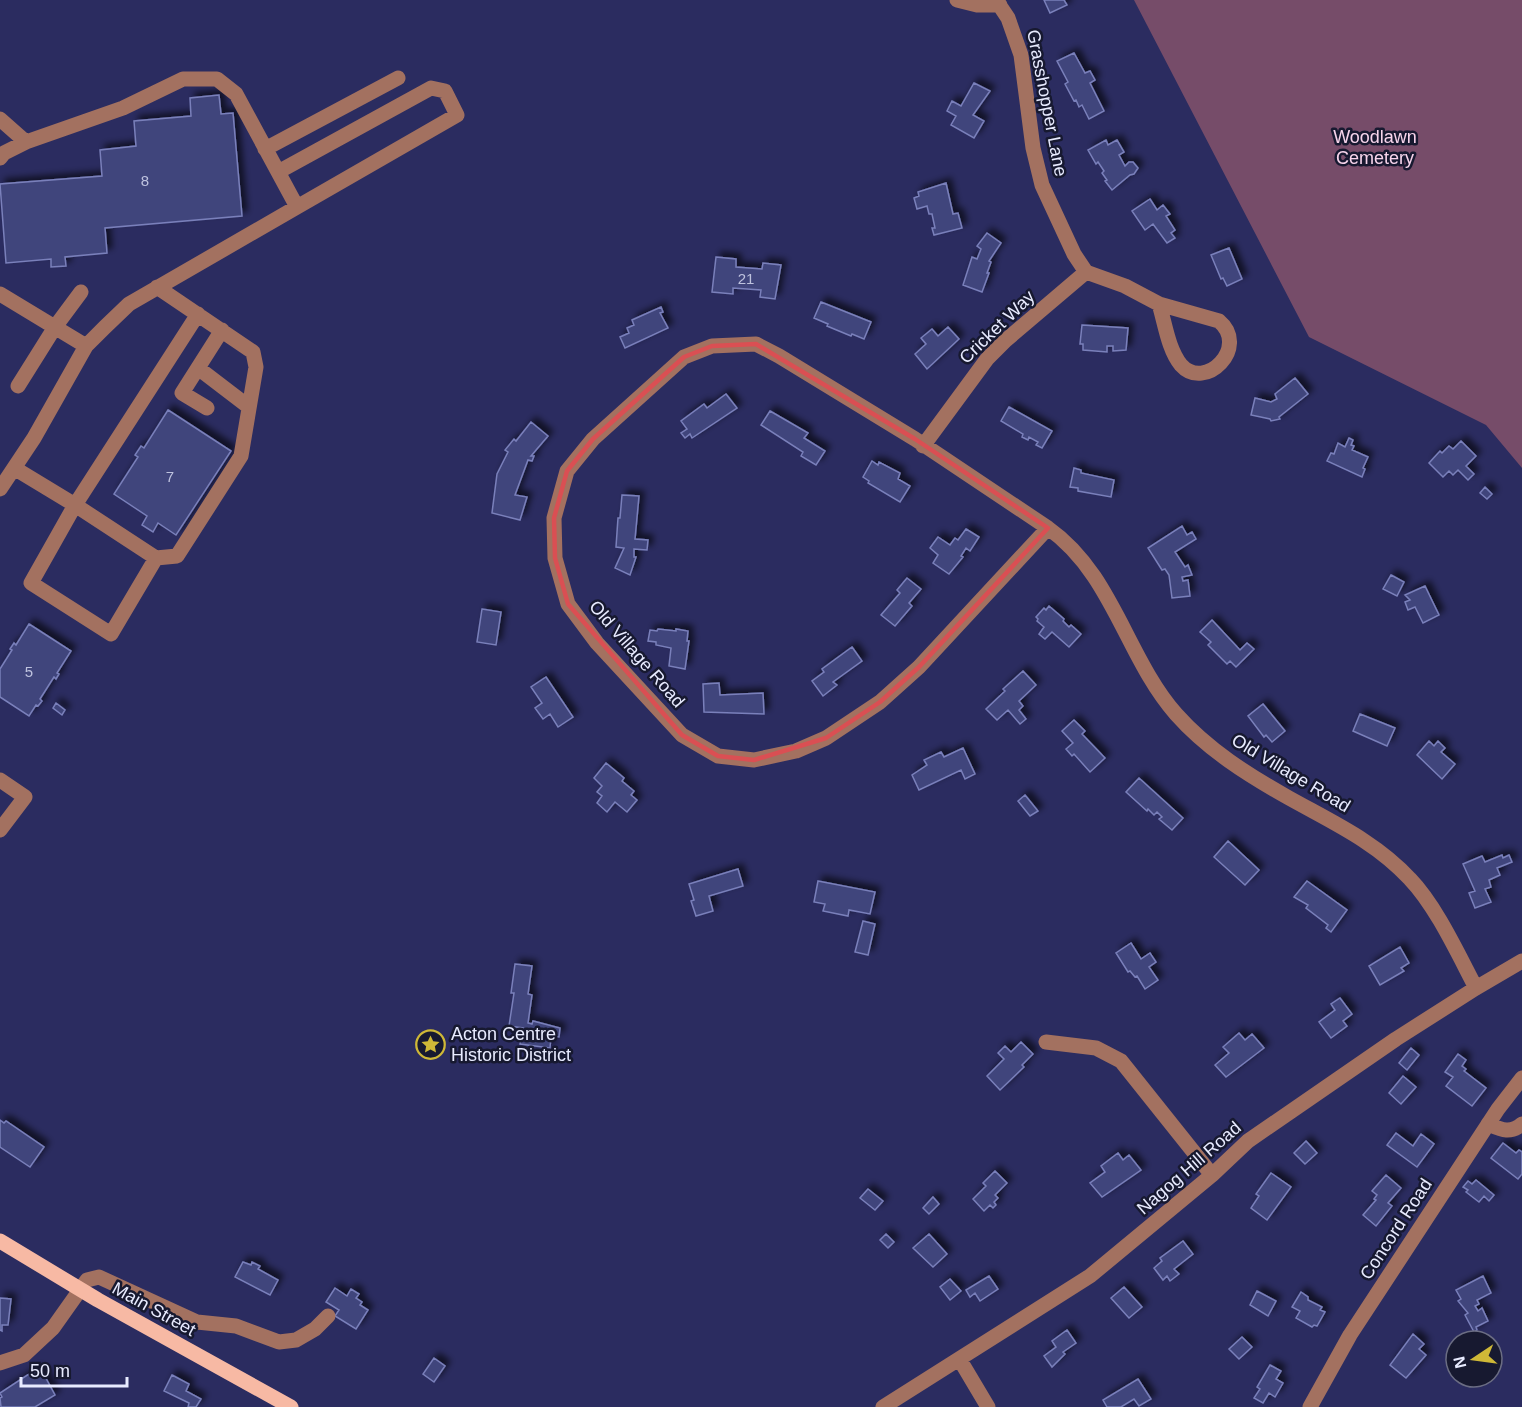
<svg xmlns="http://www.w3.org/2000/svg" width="1522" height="1407" font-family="Arial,sans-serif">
  <defs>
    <filter id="shadow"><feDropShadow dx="5" dy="-5" stdDeviation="3" flood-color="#0009"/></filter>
  </defs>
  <rect width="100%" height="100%" fill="#2b2c60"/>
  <!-- green -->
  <path fill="#764c69" d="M1134,0h388v468l-36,-43 -177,-88z"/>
  <!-- building -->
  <path fill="#41457b" stroke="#7a80bb" stroke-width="1.5" filter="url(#shadow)" d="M1044,0h20l3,5 -17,8z
    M1074,53l11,20 5,-2 5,9 -5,3 14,28 -15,8 -7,-14 -3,2 -3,-7 -2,1 -9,-17 3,-2 -11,-21z
    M974,83l16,8 -17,24 11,6 -10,17 -23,-13 5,-9 -9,-5 5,-10 9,5z
    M219,95l2,19 12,-1 9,103 -137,12 2,25 -42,4 1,9 -15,1v-8l-45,4 -6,-79 102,-8 -2,-26 36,-4 -2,-25 57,-5 -1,-18z
    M1106,140l2,5 9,-5 7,12 -5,3 6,11 4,-4h4l5,6 -4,6 -4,1 -18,15 -7,-9 2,-1 -5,-7 2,-2 -6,-9 -2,2 -8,-14z
    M946,183l7,31 5,-1 4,15 -28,7 -2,-7h3l-3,-14h-3l-2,-8 -10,3 -3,-11 5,-2 -1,-4z
    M1150,199l7,11 6,-5 7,9 -4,2 9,14 -4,3 4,5 -8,5 -14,-19 -8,6 -13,-19z
    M987,233l14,10 -12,18 2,1 -4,11h2l-7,19 -19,-7 9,-28 5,2 4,-10 -4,-3z
    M1229,248l13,31 -15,7 -4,-8 -2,1 -10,-24z
    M716,257l20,2v8l26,2 1,-6 18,2 -6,34 -15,-2 1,-7 -28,-2v6l-21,-2z
    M821,302l50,20 -7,17 -12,-5 -1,2 -24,-10 1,-2 -14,-6z
    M661,307l2,5 -3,1 8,15 -43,20 -5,-11 9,-4 -2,-5 7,-3 -2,-5z
    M1082,325l46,3 -2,22 -13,1v-5h-6v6l-24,-2v-6h-3z
    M948,327l11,12 -32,30 -12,-15 11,-10 -5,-6 11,-9 6,7z
    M1295,378l13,16 -29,23 1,2 -9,2 -1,-2 -19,-4 4,-17 16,4 6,-3 -2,-5z
    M726,394l11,14 -45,30 -2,-4 -5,4 -4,-5 6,-4 -6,-8 23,-17 3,4z
    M1009,407l43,24 -10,17 -6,-3 2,-3 -9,-5 -1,3 -6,-3 1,-3 -22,-13z
    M168,410l63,41 -55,84 -18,-12 -5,9 -11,-7 5,-9 -33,-22 24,-37 -3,-2 6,-9 3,2z
    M770,411l38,22 -4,5 21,13 -9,14 -15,-9 2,-4 -42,-27z
    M531,422l17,14 -17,20h3l-2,5 -4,-1 -13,35 12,2 -7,23 -28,-7 5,-39 11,-22 -3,-2 9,-11 2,2z
    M1349,438l4,2 -2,5 3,1 -2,4 16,7 -5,11 2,1 -3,8 -35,-16 4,-8 3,1 4,-11 7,4z
    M1461,441l15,15 -10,10 8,8 -6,6 -10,-10 -5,5 -4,-4 -6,6 -14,-14 11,-12 2,2 7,-7 4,3z
    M872,461l6,4 1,-3 21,11 -2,6 12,7 -10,16 -32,-19 1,-2 -6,-4z
    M1074,468l7,2v3l33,7 -3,17 -33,-6v-3l-8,-1z
    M1485,487l7,7 -5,5 -7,-6z
    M622,495l17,1 -4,43 13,1 -1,10 -13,-1v8h2l-6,18 -15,-7 9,-20 -8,-1 2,-29h2z
    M1182,526l5,9 5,-3 4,7 -21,13 10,15 3,-2 4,10 -10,2 1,4 5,-1 2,16 -18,2 -3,-23 -4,-6 -3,1 -14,-22z
    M966,529l13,8 -9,14 -4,-3 -5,8 2,1 -14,17 -16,-11 5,-8 -8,-7 8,-11 12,8 5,-7 3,2z
    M1391,575l13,7 -7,14 -14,-7z
    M907,578l14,11 -12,14 3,3 -17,20 -14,-11 19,-22 -3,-3z
    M1425,586l14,29 -16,8 -8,-16 -7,3 -3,-8 5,-2 -5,-5z
    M1049,606l15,13 -1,2 6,6 2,-2 10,9 -12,13 -17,-15 -7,7 -6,-5 5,-7 -7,-6 1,-2 -2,-2 8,-9 2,2z
    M482,609l19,3 -5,33 -19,-3z
    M1212,620l28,30 7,-7 7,6 -18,18 -6,-6 -3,3 -19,-19 3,-3 -11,-10z
    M29,624l42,27 -14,22 2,1 -3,5 -2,-2 -14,22 2,2 -4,5 -2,-1 -7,11 -29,-19v-28l12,-19 -2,-1 4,-6 2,2z
    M658,629l18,2v-2l12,2 -1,10h2l-4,28 -16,-3 2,-18 -15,-3v-3l-8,-1 2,-11 7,1z
    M852,647l10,14 -29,21 4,3 -14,11 -11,-15 12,-9 -2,-3z
    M1023,671l13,14 -17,16 4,5 -4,4 7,9 -6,5 -12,-14 -11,10 -11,-11 19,-18 -2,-2z
    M546,677l27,40 -15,10 -8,-13 -7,5 -8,-11 7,-5 -11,-16z
    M719,683l1,12 43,-2 1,21 -60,-2 -1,-28z
    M56,703l9,7 -3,5 -9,-7z
    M1263,704l22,27 -13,11 -6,-7 -2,2 -16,-21z
    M1360,714l35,14 -8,18 -34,-15z
    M1074,720l11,11 -3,3 23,24 -15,14 -16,-18 -2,2 -6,-7 7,-6 -11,-12z
    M1429,741l5,5 4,-5 7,7 -4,4 14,12 -13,15 -25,-24z
    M963,748l12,26 -10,5 -4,-9 -42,20 -7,-15 15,-10 -3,-5 17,-8 3,5z
    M606,763l18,15 -2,3 12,10 -3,4 6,5 -10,12 -12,-10 -8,10 -10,-9 5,-7 -5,-4 5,-6 -8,-8z
    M1139,778l44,40 -11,12 -13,-11 3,-2 -5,-5 -3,3 -6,-6 -1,2 -21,-19z
    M1025,795l13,16 -8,5 -12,-15z
    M1228,841l31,29 -14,15 -31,-28z
    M1502,855l1,3 6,-3 3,7 -15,6 3,7 -11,5 2,7 -6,2 6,13 -16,6 -6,-15 6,-2 -12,-27 19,-8 3,6z
    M738,869l5,17 -34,10 4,15 -17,5 -5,-15 3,-1 -5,-16z
    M818,881l57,11 -5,22 -21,-4 -1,6 -25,-5 2,-7 -11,-2z
    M1307,881l40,29 -16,22 -5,-4 2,-3 -22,-17 2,-3 -14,-8z
    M863,921l12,3 -7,31 -13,-3z
    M1131,943l10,16 9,-6 6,9 -7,5 9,13 -13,9 -8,-13 -2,1 -5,-6 -2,1 -12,-19z
    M1400,947l9,16 -8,5 3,3 -24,14 -11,-19z
    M515,964l17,2 -4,28 4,1 -4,28 4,1 1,-3 27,7 -1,9 -8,-1 -1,12 -30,-4 3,-16 -14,-2 5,-33h-3z
    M1340,998l12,16 -9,7 4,5 -16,12 -12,-16 16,-12 -4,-6z
    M1239,1033l6,7 7,-6 12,14 -38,29 -11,-12 14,-12 -6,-6z
    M1021,1042l12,12 -11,11 2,2 -24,23 -13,-14 17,-17 -6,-6 7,-7 6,6z
    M1411,1048l8,7 -12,15 -8,-7z
    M1458,1054l8,6 -4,6 4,3 -2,2 22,17 -14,18 -26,-20 7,-9 -8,-5z
    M1403,1076l13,11 -15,17 -12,-11z
    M0,1120l4,3 2,-2 38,26 -14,20 -30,-20z
    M1396,1133l17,13 8,-12 13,10 -17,23 -30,-22z
    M1306,1141l11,12 -12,11 -11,-11z
    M1503,1143l13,10 3,-3 3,2v22l-4,5 -27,-21z
    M1118,1153l5,7 6,-5 12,15 -39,27 -12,-14 15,-11 -4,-6z
    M995,1171l12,12 -12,12 3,3 -4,4 2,3 -3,3 -3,-3 -6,6 -11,-12 13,-13 -3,-3z
    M1271,1173l20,14 -24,33 -16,-12 8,-12 -3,-2z
    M1386,1175l15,13 -13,15 4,3 -16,20 -13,-11 13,-15 -2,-1 3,-4 -5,-4z
    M1476,1180l18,15 -5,6 -5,-5 -5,6 -13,-10 2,-2 -5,-3 5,-6 4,3z
    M868,1189l15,12 -8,9 -15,-12z
    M933,1197l6,7 -10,10 -6,-6z
    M886,1234l8,8 -6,6 -8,-8z
    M929,1234l18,20 -14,13 -20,-19z
    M1183,1241l10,13 -19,15 5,5 -9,7 -3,-5 -4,4 -9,-12 8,-7 -2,-3z
    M243,1262l8,3 1,-3 8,4 -2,3 20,11 -8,15 -35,-18z
    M989,1276l9,13 -18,12 -5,-8 -5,4 -4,-7z
    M1483,1276l8,17 -14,7 2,4 -4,2 3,5 4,-3 6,13 -12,6 1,3 -3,2 -9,-17 3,-2 -10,-12 3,-2 -5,-9z
    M950,1279l11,12 -11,9 -10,-13z
    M1124,1287l18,20 -13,11 -18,-20z
    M335,1288l12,8 4,-7 8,5 -3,4 6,4 -2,3 8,5 -12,19 -21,-13 4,-6 -13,-8z
    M1257,1291l19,10 -8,15 -18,-11z
    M1301,1292l7,5v3l14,7 -2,3 5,2 -8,14 -3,-1 -2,2 -16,-9 4,-7 -8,-4z
    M0,1298l11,1 -3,26h-6v6l-2,-1z
    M1067,1330l9,13 -13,9 2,2 -13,13 -8,-11 12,-9 -4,-6z
    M1413,1334l11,10 -5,5 7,6 -20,23 -16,-13z
    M1242,1337l10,10 -13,12 -10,-10z
    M434,1358l11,8 -11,16 -11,-8z
    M1270,1365l11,6 -5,8 7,4 -8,14 -6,-4 -6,10 -9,-5 6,-9 -3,-2z
    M35,1370l2,4 5,-3 13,24 -20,12h-34l-1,-9 2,-1 -2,-4z
    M172,1375l17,9 -3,7 15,8 -5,8h-8l1,-4 -25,-12z
    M1138,1379l13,20 -12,7 -5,-7 -13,8h-14l-4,-7z"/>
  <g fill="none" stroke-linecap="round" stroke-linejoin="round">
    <!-- minor -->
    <path stroke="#a37160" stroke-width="15" d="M957,0l20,5h23
      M996,0l12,18 13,37 12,93 9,37 32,69 12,18 39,14 34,18 60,17c31,26 -14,71 -38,44 -13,-16 -16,-42 -22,-61
      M0,119l26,23
      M265,149l133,-71
      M0,158l4,-5 22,-11 97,-34 60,-29h34l19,15 61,113 -168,97 -24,23 -19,19 -52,92 -34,51
      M278,172l153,-84 14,3 12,24 -160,92
      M157,287l96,65 3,15 -15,89 -64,100 -21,2 -81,-53 123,-191
      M0,294l86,52
      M198,368l51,39
      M18,386l37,-59 26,-35
      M207,408l-25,-15 40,-63
      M923,446l64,-87 19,-19 80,-68
      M14,468l61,37 -44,78 80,51 45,-76
      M1048,528l-133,-89 -136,-83 -23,-12 -44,2 -28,11 -91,82 -26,32 -13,47 1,40 13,46 29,39 85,92 36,21 36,4 42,-9 30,-13 54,-36 39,-35 129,-139c65,46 78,129 128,186 32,36 72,61 113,84 43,24 87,44 121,81 26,27 48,75 66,109
      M0,780l25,17 -25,33
      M1046,1042l50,6 25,13 91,114
      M1488,1124c14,6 22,10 34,0
      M960,1360l28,47
      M0,1363l24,-8 29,-27 34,-48 12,-3 98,45 39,4 43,16 17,-2 19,-11 13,-13
      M883,1407l207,-131 122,-101 36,-34 148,-102 80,-51 46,-27
      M1310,1407l40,-72 148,-226 24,-31"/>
    <!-- major -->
    <path stroke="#f7b9a4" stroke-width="15" d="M0,1241l98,59 193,107"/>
  </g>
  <!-- marked area -->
  <path fill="none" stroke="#da4f53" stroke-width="4.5" stroke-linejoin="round" d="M756,344l159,95 133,89 -129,139 -39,35 -54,36 -72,22 -36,-4 -36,-21 -114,-131 -13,-46 -1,-40 13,-47 26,-32 91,-82 28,-11z"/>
  <!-- icons -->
  <defs>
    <symbol id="sight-ring" viewBox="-11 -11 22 22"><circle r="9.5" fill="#171930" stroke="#cfb837" stroke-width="1.5"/><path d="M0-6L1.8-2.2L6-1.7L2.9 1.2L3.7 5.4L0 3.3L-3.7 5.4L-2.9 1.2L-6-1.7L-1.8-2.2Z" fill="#cfb837"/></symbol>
  </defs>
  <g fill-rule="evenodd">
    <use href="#sight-ring" x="414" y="1028" width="33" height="33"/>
  </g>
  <g text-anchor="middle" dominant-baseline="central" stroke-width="5" stroke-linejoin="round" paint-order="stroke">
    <!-- number labels -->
    <g font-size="15" fill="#bec2de">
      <text x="145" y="180">8</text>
      <text x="746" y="278">21</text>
      <text x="170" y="476">7</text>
      <text x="29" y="671">5</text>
    </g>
    <!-- street labels -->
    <g font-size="18" fill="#e8ebff" stroke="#171930">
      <text transform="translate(1047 103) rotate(79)">Grasshopper Lane</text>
      <text transform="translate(997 327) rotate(-44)">Cricket Way</text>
      <text transform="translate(637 654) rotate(49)">Old Village Road</text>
      <text transform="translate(1291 773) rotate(31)">Old Village Road</text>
      <text transform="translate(1189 1168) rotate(-41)">Nagog Hill Road</text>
      <text transform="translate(1396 1229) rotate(-57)">Concord Road</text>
      <text transform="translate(154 1309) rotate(29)">Main Street</text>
    </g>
    <!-- park labels -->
    <g font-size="18" fill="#f7d4eb" stroke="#171930">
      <text x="1375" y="137">Woodlawn<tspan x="1375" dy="21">Cemetery</tspan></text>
    </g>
    <!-- poi labels -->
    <g font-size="18" fill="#e8ebff" stroke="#171930" text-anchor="start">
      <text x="451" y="1034">Acton Centre<tspan x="451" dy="21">Historic District</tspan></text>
    </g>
  </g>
  <!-- north arrow -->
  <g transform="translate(1474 1359) rotate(257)"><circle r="28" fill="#171930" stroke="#6b6d83" stroke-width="1.5"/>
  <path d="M0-4.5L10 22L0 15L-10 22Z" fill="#cfb837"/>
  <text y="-9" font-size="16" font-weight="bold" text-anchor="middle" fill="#e8ebff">N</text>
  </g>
  <!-- scale -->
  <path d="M21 1377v9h106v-9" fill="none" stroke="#e8ebff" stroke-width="3"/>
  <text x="30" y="1377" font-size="18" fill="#e8ebff" stroke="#171930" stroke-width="4.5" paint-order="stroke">50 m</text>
</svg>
